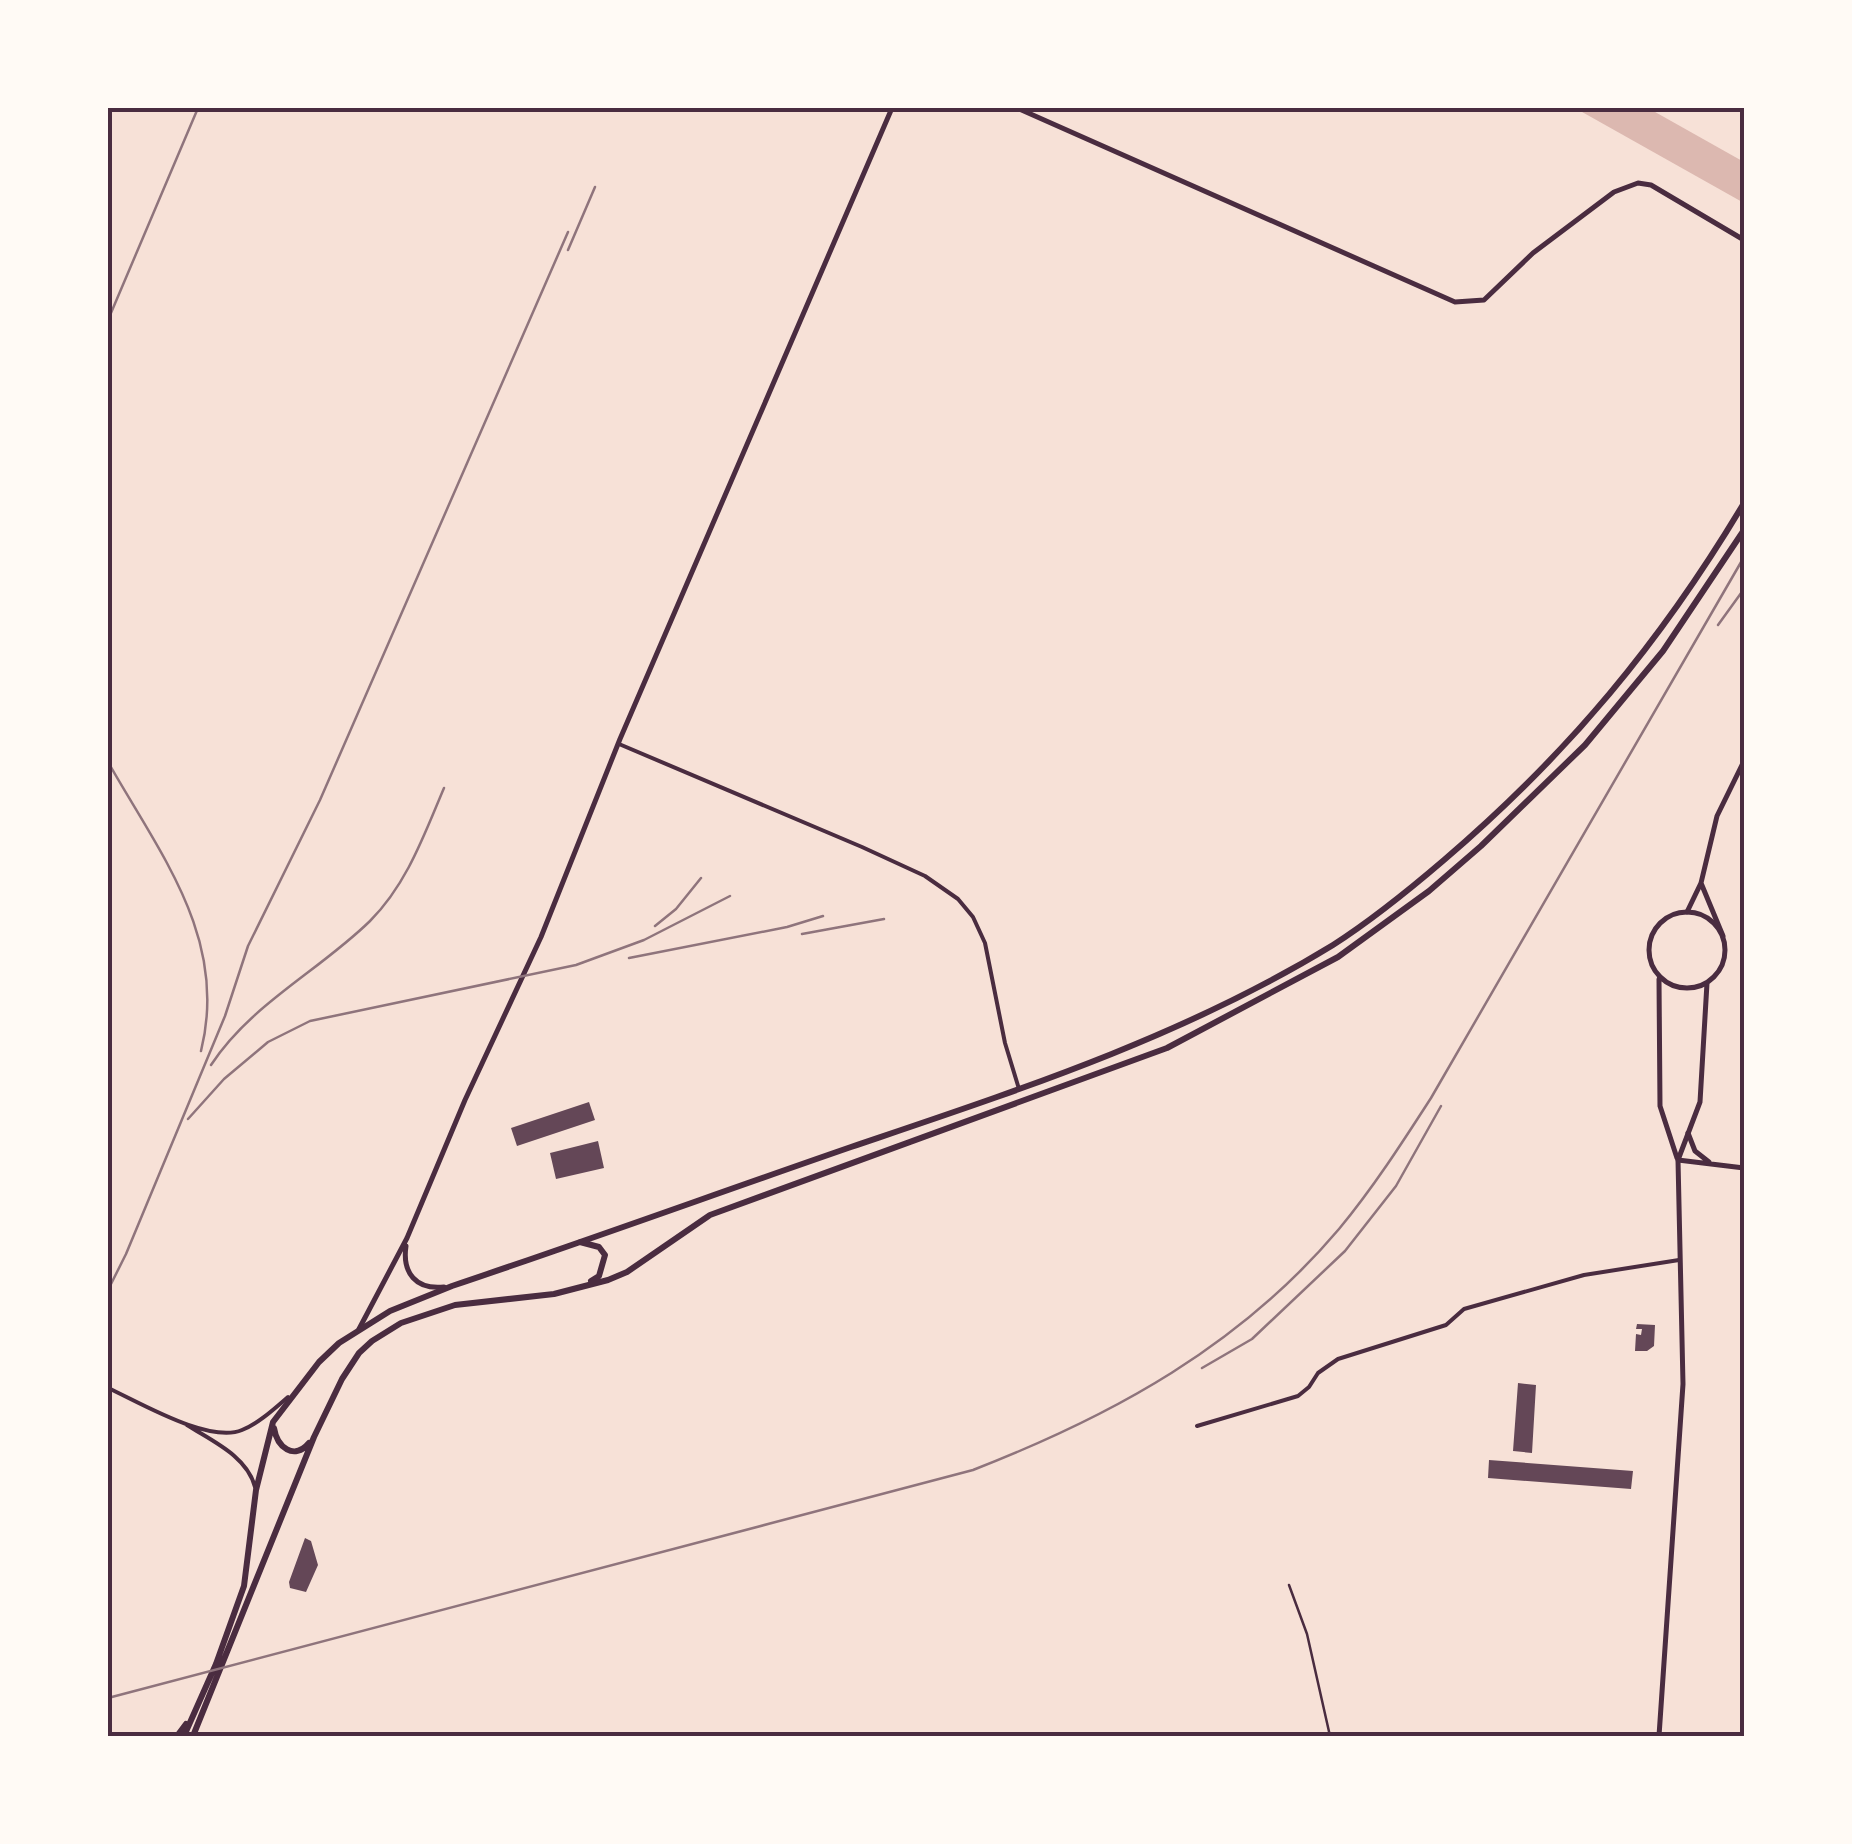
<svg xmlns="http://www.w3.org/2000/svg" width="1852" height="1844" font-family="'IBM Plex Sans',sans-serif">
  <rect width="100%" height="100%" fill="#f7e1d7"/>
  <!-- water -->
  <path fill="#dcb8b0" d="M1575,108h73l96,54v41z"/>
  <!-- building -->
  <path fill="#644757" d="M589,1102l6,18 -78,26 -6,-18z
    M598,1141l6,27 -48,11 -6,-26z
    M1637,1324l18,1 -1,21 -7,5h-12l1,-17 5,1 1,-6h-6z
    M1518,1383l18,2 -4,68 -19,-2z
    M1489,1460l144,11 -2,18 -143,-11z
    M305,1538l6,3 7,24 -12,27 -16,-4 -1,-6z"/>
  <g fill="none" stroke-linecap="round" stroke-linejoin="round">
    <!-- service -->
    <path stroke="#4a2c40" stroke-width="2.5" d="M1289,1585l18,49 23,102"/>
    <!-- minor -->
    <path stroke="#4a2c40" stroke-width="4" d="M619,744l243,103 63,29 33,23 15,18 12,26 20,100 14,46
      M108,1388c31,14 101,56 134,42 17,-7 32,-21 46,-33
      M187,1425c25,16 60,31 68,62
      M1197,1426l101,-30 11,-9 9,-14 20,-14 108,-34 18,-16 120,-34 95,-15"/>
    <!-- tertiary -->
    <path stroke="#4a2c40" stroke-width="5" d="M1017,108l438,194 29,-2 49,-47 81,-61 24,-9 13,2 93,55
      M1701,883l22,53
      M1687,912l14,-29 16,-67 27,-55
      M1688,1133l7,18 14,11
      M1678,1160l66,8
      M406,1246c-4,27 10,44 38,41
      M359,1329l48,-91 58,-138 76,-163 79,-198 272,-631"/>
    <!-- secondary -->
    <path stroke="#4a2c40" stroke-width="5" d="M1649 950a38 38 0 1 1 76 0a38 38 0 1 1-76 0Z
      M1659,979l1,127 17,52
      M1659,1736l24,-352 -5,-224 22,-58 7,-119"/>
    <!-- primary -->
    <path stroke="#4a2c40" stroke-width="6" d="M580,1242l19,5 6,8 -6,21 -8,5
      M274,1428c3,19 20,33 35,15
      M177,1736l9,-12
      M184,1736l32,-72 28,-78 12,-96 17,-68 46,-60 20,-19 51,-32 62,-25c134,-45 266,-93 399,-139 165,-56 332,-110 482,-202 39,-25 76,-55 111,-85 124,-106 217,-218 300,-357
      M193,1736l121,-299 28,-58 17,-26 13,-12 29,-18 54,-18 99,-11 54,-14 19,-8 83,-57 457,-167 171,-91 91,-66 52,-45 104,-101 78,-94 81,-121"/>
    <!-- rail -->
    <path stroke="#8f747c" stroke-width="2.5" d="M568,250l27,-63
      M108,320l90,-212
      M1718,625l26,-36
      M108,762c52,92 121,177 93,289
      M655,926l21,-17 25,-31
      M802,934l82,-15
      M629,958l158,-31 36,-11
      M211,1065c40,-61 108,-94 159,-144 37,-37 54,-86 74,-133
      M188,1119l36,-40 44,-37 42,-21 266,-56 68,-25 86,-44
      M108,1290l18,-36 99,-238 23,-70 72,-146 248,-568
      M1202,1368l50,-29 93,-88 51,-65 45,-80
      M108,1698l865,-228c141,-55 267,-124 366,-241 34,-41 63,-86 92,-131l313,-541"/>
  </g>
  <!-- border -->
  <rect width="1852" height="1844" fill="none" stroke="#fffaf5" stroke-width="220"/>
  <rect x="110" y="110" width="1632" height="1624" fill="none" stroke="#4a2c40" stroke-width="4"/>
</svg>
